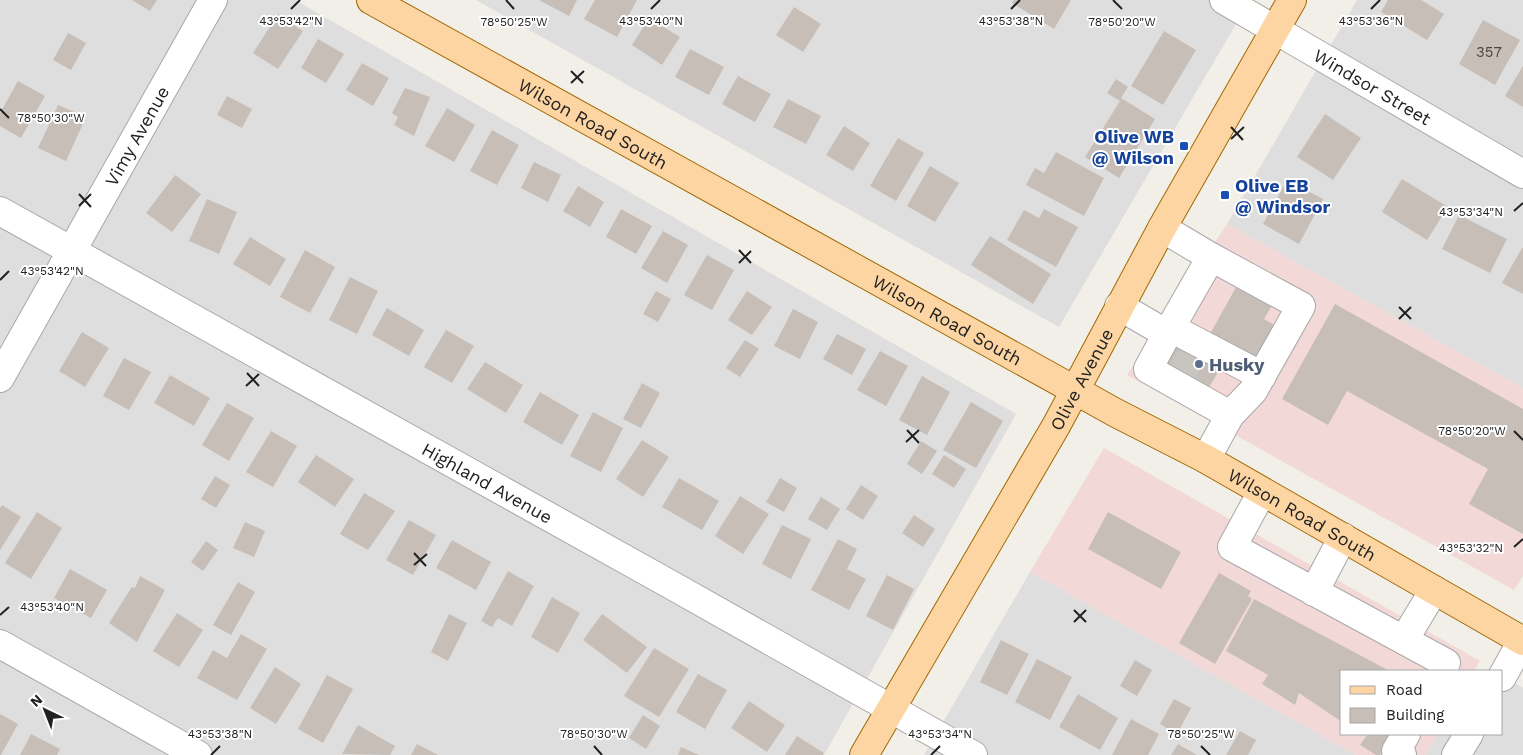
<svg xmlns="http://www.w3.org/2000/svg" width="1523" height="755" font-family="'Work Sans',sans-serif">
  <rect width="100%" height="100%" fill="#f2eee8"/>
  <!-- residential -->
  <path fill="#dfdede" d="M0,0h295l721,414 -192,341h-824z
    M476,0h774l-191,327z
    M1357,0h166v388l-296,-164z
    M1030,572l326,183h-432z
    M1502,675l21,13v67h-97l12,-21h64z"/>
  <!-- commercial -->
  <path fill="#f2d9d8" d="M1227,224l296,164v188l-9,14 -387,-215z
    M1104,448l376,213 -6,10h-132v63h96l-12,21h-70l-326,-183z"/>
  <!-- building -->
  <path fill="#c7beb7" d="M132,0h25l-7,11z
    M539,0h38l-8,16z
    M595,0h42l-20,37 -33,-18z
    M1014,0h57l-17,29 -42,-26z
    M1388,0h33l23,14 -17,26 -46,-28z
    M794,7l27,17 -18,28 -27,-17z
    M278,14l25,17 -25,38 -25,-16z
    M649,18l31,19 -18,28 -30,-20z
    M1483,20l37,20 -25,45 -36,-21z
    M1164,31l32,19 -33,55 -32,-19z
    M68,33l18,10 -15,27 -18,-10z
    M318,39l26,15 -18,29 -25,-15z
    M690,49l34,18 -15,28 -34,-18z
    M362,63l27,15 -16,28 -27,-16z
    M1523,66v41l-18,-11z
    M738,76l33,18 -16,28 -33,-18z
    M1116,79l12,8 -7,11 34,21 -36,59 -34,-21 35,-56 -13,-8z
    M18,81l27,15 -24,42 -21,-12v-13z
    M405,88l25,9 -16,39 -20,-11 4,-8 -6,-4z
    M227,96l25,13 -10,19 -25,-13z
    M788,99l33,17 -15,28 -33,-17z
    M58,105l28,12 -20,44 -28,-13z
    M447,108l28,17 -21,37 -29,-16z
    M1325,114l36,24 -28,42 -36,-23z
    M844,126l26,17 -17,28 -27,-16z
    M492,130l27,15 -22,40 -27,-14z
    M898,138l26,15 -28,48 -26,-15z
    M1056,152l48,26 -20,38 -58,-31 9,-17 9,5z
    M534,162l27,13 -13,27 -27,-14z
    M930,166l29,17 -24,39 -28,-16z
    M175,175l26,19 -29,38 -26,-19z
    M1402,179l46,28 -21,33 -45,-28z
    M1287,180l36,19 -24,45 -36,-20z
    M578,186l26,16 -14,25 -27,-16z
    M207,199l30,13 -18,42 -30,-13z
    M621,209l31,17 -16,28 -30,-17z
    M1044,209l34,18 -22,40 -49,-27 17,-30 15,8z
    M1459,215l48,24 -17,34 -48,-24z
    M663,231l25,14 -21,38 -26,-15z
    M990,236l61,38 -18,30 -62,-39z
    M250,237l36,22 -16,27 -37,-22z
    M1522,248h1v46l-21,-11z
    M305,250l30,17 -25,46 -30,-16z
    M707,255l27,15 -22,40 -28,-15z
    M350,277l28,14 -21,43 -28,-14z
    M1240,280l35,20 -11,19 19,11 -19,34 -54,-30z
    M656,291l15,8 -13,23 -15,-8z
    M747,291l25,16 -20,28 -24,-15z
    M1335,304l188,105v125l-54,-30 19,-35 -141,-78 -19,34 -46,-26z
    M387,308l37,22 -15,26 -37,-21z
    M793,309l25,13 -18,37 -26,-13z
    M446,330l28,16 -22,37 -28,-16z
    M82,332l27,16 -24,39 -26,-16z
    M837,334l29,15 -14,26 -29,-16z
    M1172,339l49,28 -14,24 -49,-27z
    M745,340l14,9 -19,28 -14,-9z
    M880,351l28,15 -22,40 -29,-16z
    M124,358l27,14 -22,38 -26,-14z
    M485,362l38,23 -17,28 -39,-24z
    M170,375l40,23 -16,28 -40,-23z
    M922,376l28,16 -23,43 -28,-15z
    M642,383l18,10 -19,35 -18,-9z
    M540,392l39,23 -17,30 -39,-23z
    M971,402l32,19 -27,47 -33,-18z
    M227,403l27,15 -25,43 -27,-16z
    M593,412l30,16 -22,44 -31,-16z
    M271,431l26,15 -24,41 -27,-15z
    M642,440l27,17 -26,40 -27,-18z
    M921,441l16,10 -15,23 -15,-10z
    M316,455l38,24 -19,28 -37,-25z
    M944,455l22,14 -12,19 -22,-14z
    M215,476l15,9 -14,23 -15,-9z
    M679,478l40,23 -17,29 -40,-23z
    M780,478l17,10 -13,24 -18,-10z
    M861,485l17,11 -15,24 -17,-11z
    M364,493l31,18 -27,39 -28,-16z
    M740,496l29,18 -26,40 -28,-18z
    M821,497l19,12 -13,21 -19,-11z
    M2,505l19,12 -21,33v-42z
    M37,512l25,16 -31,51 -26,-16z
    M1108,512l73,40 -20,37 -73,-40z
    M914,515l21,14 -12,18 -21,-14z
    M409,520l27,15 -23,40 -27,-15z
    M245,522l20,9 -11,26 -21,-9z
    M782,525l29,14 -20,40 -29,-15z
    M838,539l19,10 -10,20 19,10 -17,31 -38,-20z
    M452,540l39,22 -15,28 -40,-22z
    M206,541l12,9 -15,21 -12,-9z
    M70,569l37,21 -16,28 -37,-20z
    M508,571l26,15 -22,40 -14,-8 -6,9 -11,-6z
    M1219,573l32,18 -3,5 4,3 -37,65 -36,-21z
    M887,575l27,14 -21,41 -27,-14z
    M140,576l25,14 -28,52 -28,-19 23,-36 3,1z
    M238,582l17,10 -24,43 -18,-10z
    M552,597l28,16 -22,40 -27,-16z
    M1254,599l132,70 -2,2h-42v51l-43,-29 -4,12 -33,-21 6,-9 -42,-24z
    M177,613l26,17 -24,37 -26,-16z
    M449,614l18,9 -19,38 -17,-9z
    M602,614l45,33 -20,26 -44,-33z
    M241,634l26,15 -30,51 -40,-22 16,-28 14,8z
    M1001,640l28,14 -22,41 -27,-13z
    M654,648l35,21 -30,48 -35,-21z
    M1037,659l35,18 -22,43 -35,-18z
    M1135,660l17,10 -15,26 -17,-10z
    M275,667l26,17 -25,40 -26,-16z
    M698,674l29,16 -22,39 -29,-17z
    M327,675l26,14 -30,54 -25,-14z
    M1078,694l40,24 -18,32 -41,-23z
    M1174,699l17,9 -14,26 -17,-10z
    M749,701l36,24 -18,27 -36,-24z
    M0,714l18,10 -17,31h-1z
    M643,715l17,11 -14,23 -17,-11z
    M1131,719l28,15 -11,21h-36z
    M358,725l37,21 -5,9 -48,-1z
    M1240,731l16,9 -8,15h-22z
    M31,734l29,15 -3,6h-37z
    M1368,734h26l-14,21h-4l-16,-10z
    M797,736l27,17 -1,2h-38z
    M417,744l21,11h-27z
    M1178,744l19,11h-26z
    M681,747l18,8h-21z"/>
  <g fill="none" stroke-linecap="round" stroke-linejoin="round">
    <!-- minor-tunnel -->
    <path stroke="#c8c5c0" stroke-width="28" stroke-dasharray="28 14" stroke-linecap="butt" d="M1180,376l15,-24"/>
    <defs>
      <g id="minor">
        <path id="s1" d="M1224,0l299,174"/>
        <path id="s2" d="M0,211l666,371 307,173"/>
        <path d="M1211,257l90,49 -48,85 -23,24"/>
        <path d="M1119,306l48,28 44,-77 -49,-29"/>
        <path d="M1171,328l91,48"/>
        <path d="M1167,334l-19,35 82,46 -24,44"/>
        <path id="s3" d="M0,378l213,-378"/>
        <path d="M1262,492l-30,55 214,116 -4,8"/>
        <path d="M1314,592l29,-55"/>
        <path d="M1404,640l30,-50"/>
        <path d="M0,644l198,111"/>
        <path d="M1502,677l21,-38"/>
        <path d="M1402,755l-6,-4 10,-17"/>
        <path d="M1456,755l13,-21"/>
      </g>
      <g id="major">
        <path id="s4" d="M371,0l745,413 90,46 317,182"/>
        <path id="s5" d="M864,755l192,-329 106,-198 130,-228"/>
      </g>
    </defs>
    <!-- minor casing -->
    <use href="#minor" stroke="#a8a8a8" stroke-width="30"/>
    <!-- major casing -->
    <use href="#major" stroke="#9f6900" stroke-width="30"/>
    <!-- minor -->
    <use href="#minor" stroke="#fff" stroke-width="28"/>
    <!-- major -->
    <use href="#major" stroke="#fdd5a2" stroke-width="28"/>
  </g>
  <!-- ticks -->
  <path fill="none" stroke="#212121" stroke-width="2" d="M506,0l8,9M1113,0l9,9M291,9l9,-9M651,9l9,-9M1011,9l9,-9M1371,9l9,-9M571,71l12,12M571,83l13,-12M0,109l9,9M1231,127l12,13M1231,139l13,-12M79,194l12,13M79,206l12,-12M1514,211l9,-8M739,250l12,13M739,263l12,-12M0,280l9,-9M1399,307l12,12M1399,319l12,-12M247,373l12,13M246,386l13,-12M907,430l12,13M1514,431l9,9M906,442l13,-12M1514,547l9,-8M414,553l12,13M414,565l13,-11M1074,610l12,12M0,615l9,-8M1074,622l12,-12M594,746l8,9M1201,746l9,9M211,755l9,-9M931,755l9,-9"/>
  <!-- markers -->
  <g fill="#1a4fb4" stroke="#fff" stroke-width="2">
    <rect x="1179" y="141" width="10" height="10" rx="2.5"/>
    <rect x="1220" y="190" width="10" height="10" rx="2.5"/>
  </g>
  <circle fill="#5c6f8a" stroke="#fff" stroke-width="2" cx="1199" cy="364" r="5"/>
  <g text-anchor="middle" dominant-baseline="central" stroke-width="4" stroke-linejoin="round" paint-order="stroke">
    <!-- number labels -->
    <g font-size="15" fill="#4a4846">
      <text x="1489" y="52">357</text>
    </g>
    <!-- street labels -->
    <g font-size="18" fill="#212121" stroke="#fff">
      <text stroke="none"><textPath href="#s1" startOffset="172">Windsor Street</textPath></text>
      <text stroke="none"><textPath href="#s4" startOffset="254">Wilson Road South</textPath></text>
      <text stroke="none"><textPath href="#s3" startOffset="278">Vimy Avenue</textPath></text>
      <text stroke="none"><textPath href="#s4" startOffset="659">Wilson Road South</textPath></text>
      <text stroke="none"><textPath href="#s5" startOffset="434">Olive Avenue</textPath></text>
      <text stroke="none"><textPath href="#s2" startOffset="558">Highland Avenue</textPath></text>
      <text stroke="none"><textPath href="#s4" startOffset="1064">Wilson Road South</textPath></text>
    </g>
    <!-- transit labels -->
    <g font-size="18" font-weight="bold" fill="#164399" stroke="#fff" text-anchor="end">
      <text x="1174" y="136">Olive WB<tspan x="1174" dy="21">@ Wilson</tspan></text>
      <text x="1235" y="185" text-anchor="start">Olive EB<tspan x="1235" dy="21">@ Windsor</tspan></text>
    </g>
    <!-- service labels -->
    <g font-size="18" font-weight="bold" fill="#4e5e75" stroke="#fff" text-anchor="start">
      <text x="1209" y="364">Husky</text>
    </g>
  </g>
  <g font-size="12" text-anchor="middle" fill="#212121" stroke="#fff" stroke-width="4" stroke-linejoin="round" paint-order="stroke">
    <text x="291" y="25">43°53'42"N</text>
    <text x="651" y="25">43°53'40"N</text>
    <text x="1011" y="25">43°53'38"N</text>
    <text x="1371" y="25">43°53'36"N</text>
    <text x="1122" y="26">78°50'20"W</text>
    <text x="514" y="26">78°50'25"W</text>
    <text x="51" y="122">78°50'30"W</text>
    <text x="1471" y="216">43°53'34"N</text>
    <text x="52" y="275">43°53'42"N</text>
    <text x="1472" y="435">78°50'20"W</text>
    <text x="1471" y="552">43°53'32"N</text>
    <text x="52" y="611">43°53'40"N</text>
    <text x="594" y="738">78°50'30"W</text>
    <text x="1201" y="738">78°50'25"W</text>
    <text x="220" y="738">43°53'38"N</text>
    <text x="940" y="738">43°53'34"N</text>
  </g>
  <!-- legend -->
  <rect x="1340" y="670" width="162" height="65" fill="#ffffff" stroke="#a6a6a6"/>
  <rect x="1350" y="686" width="25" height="8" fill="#fdd5a2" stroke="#a6a6a6"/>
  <text x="1386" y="695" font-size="15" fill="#212121">Road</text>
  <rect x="1350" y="708" width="25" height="15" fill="#c7beb7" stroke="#a6a6a6"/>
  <text x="1386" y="720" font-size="15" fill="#212121">Building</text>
  <!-- north arrow -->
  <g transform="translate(45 710) rotate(317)" stroke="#ffffff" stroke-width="4" paint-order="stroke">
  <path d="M0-4L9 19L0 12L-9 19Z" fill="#212121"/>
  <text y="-8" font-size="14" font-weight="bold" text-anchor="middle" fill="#212121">N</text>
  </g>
</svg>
